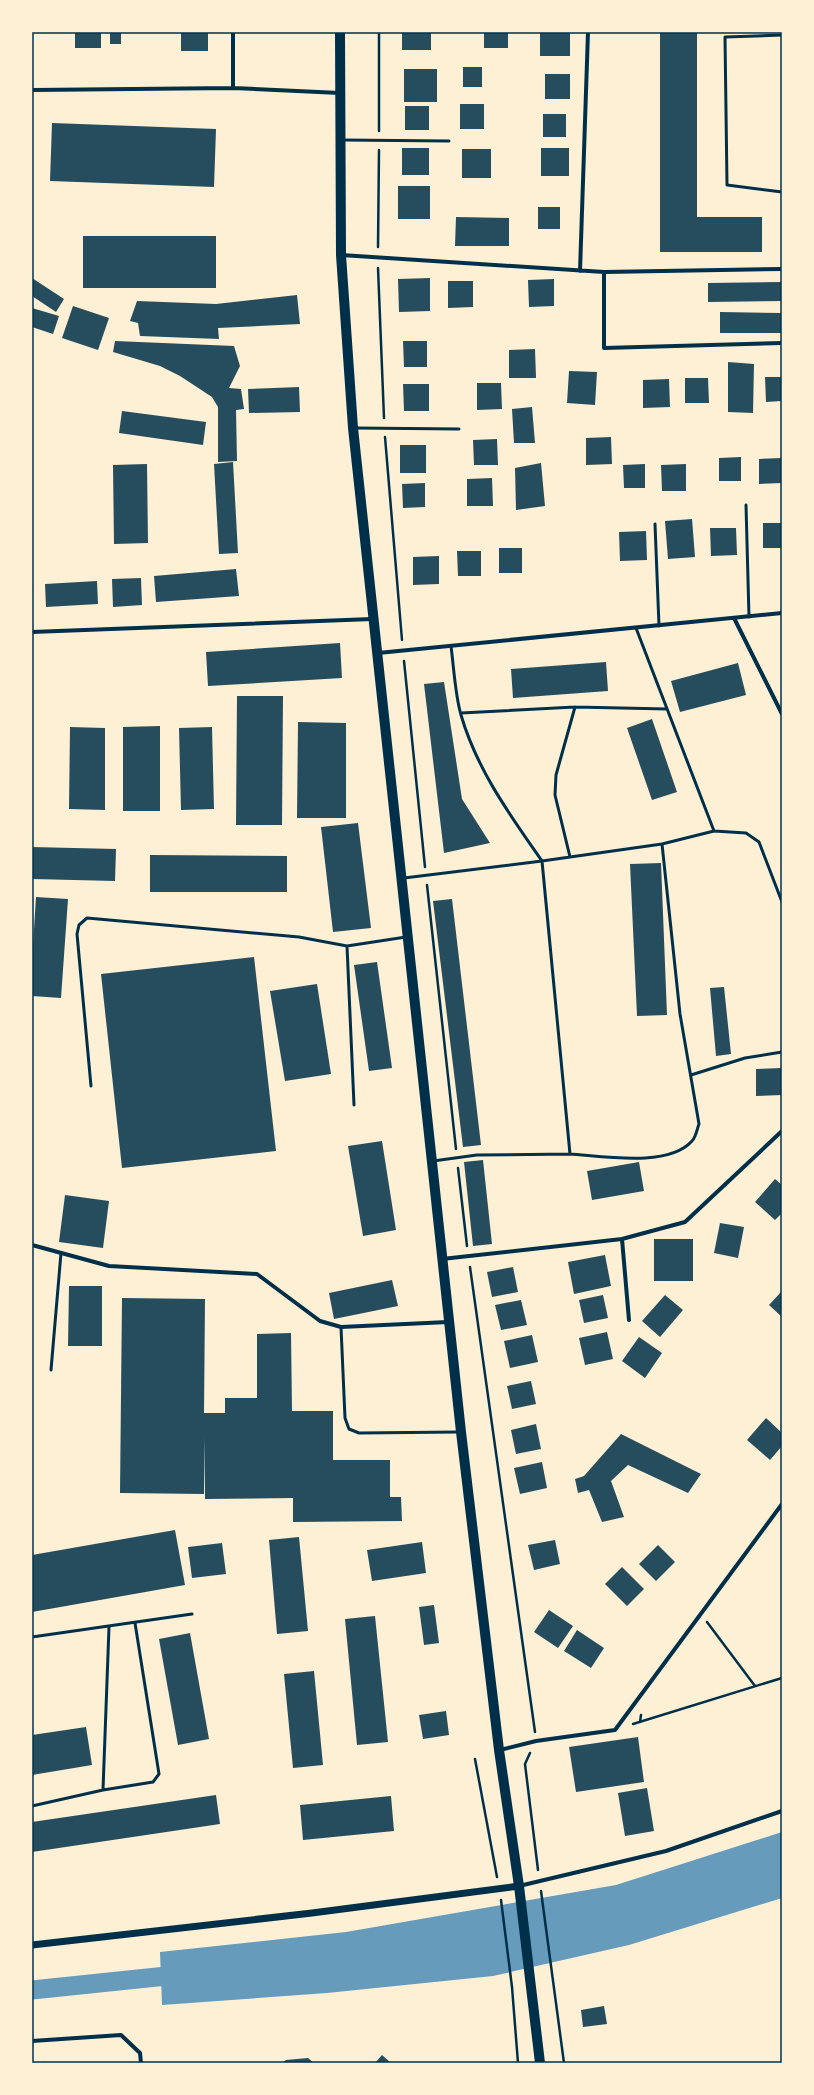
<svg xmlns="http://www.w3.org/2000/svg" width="814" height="2095" font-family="Rubik,sans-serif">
  <rect width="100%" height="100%" fill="#fdf0d5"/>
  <!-- water -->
  <path fill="#669bbc" d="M782,1832v66l-153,47 -136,31 -166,17 -165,12 -2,-53 186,-20 270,-47z"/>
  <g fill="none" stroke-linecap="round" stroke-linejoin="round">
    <!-- canal -->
    <path stroke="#669bbc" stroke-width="19" d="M32,1990l154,-16"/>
  </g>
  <!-- building -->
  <path fill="#264d5e" d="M75,32h26v16h-26z
    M110,32h11v12h-11z
    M181,32h27v19h-27z
    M402,32h29v18h-29z
    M484,32h24v16h-24z
    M540,32h30v24h-30z
    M660,32h37v185h65v35h-102z
    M463,67h19v20h-19z
    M404,69h33v33h-33z
    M545,74h25v25h-25z
    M460,104h24v25h-24z
    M405,106h24v24h-24z
    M543,114h23v23h-23z
    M52,123l164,6 -2,58 -164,-6z
    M402,148h27v27h-27z
    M541,148h28v28h-28z
    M462,149h29v29h-29z
    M398,186h32v33h-32z
    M538,207h22v22h-22z
    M456,217l53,1v28h-54z
    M83,236h133v52h-133z
    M32,278l32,21 -8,13 -24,-16z
    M430,278v33l-31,1 -1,-33z
    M554,279v27l-25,1 -1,-27z
    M448,281h25v26l-25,1z
    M782,282v19l-74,1v-19z
    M297,295l3,29 -82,4 1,11 -79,-3 -2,-13 -8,-2 7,-20 79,3z
    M73,306l36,12 -11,32 -36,-12z
    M32,308l27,8 -6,18 -21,-7z
    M720,312l62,1v20h-62z
    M115,341l119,5 6,20 -11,22 12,1 3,20 -8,1 1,51 -19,1v-55l-6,-10 -32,-21 -20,-10 -47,-14z
    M403,341h24v26h-23z
    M535,349l1,29h-27v-28z
    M728,362l26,2 -1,49 -25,-1z
    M569,371l28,1 -2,33 -28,-2z
    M765,377h17v24l-16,1z
    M685,378h23l1,25h-24z
    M669,379l1,28 -27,1v-28z
    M477,383h24l1,26 -25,1z
    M403,384h26v27h-25z
    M299,387l1,25 -51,1 -1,-24z
    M532,407l3,36h-21l-2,-34z
    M122,411l84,11 -3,23 -84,-12z
    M611,437l1,27 -26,1v-27z
    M497,439l1,26h-24l-1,-25z
    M400,445h26v28h-26z
    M741,457v24h-22v-23z
    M782,458v25l-23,1v-25z
    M233,462l5,91 -19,1 -5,-90z
    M541,463l4,43 -29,4 -1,-42z
    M147,464l1,79 -34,1 -1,-79z
    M645,464v24h-21l-1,-23z
    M686,464v27h-24l-1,-26z
    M492,478l1,28h-26v-27z
    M425,483v24l-22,1 -1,-24z
    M692,519l3,38 -27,2 -3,-38z
    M763,523h19v25h-19z
    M710,528h26l1,27 -26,1z
    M646,531l1,29 -27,1 -1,-29z
    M499,548h23v25h-23z
    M457,551h24v25h-23z
    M439,556v28l-26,1v-28z
    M236,569l3,27 -83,6 -2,-26z
    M141,578l1,27 -29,2 -1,-28z
    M97,581l1,23 -52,3 -1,-23z
    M340,643l2,35 -134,8 -2,-34z
    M606,662l2,29 -95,7 -2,-29z
    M738,663l8,32 -66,17 -9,-31z
    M444,682l18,117 28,44 -46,10 -20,-169z
    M237,696h46l-1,129h-46z
    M652,719l25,73 -25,8 -25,-72z
    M298,722l48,1v95h-49z
    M160,726v85h-37v-84z
    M70,727l35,1v82l-36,-1z
    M212,727l2,82 -33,1 -2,-82z
    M358,823l13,105 -38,4 -12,-105z
    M32,847l84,2 -1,32 -83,-2z
    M150,855l137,1v36h-137z
    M661,863l6,152 -30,1 -7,-152z
    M36,897l32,2 -7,99 -29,-2v-35z
    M452,899l29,246 -18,2 -30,-246z
    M254,957l22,194 -154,17 -21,-194z
    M377,962l15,106 -23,3 -15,-106z
    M317,984l14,90 -46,7 -15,-90z
    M724,987l7,67 -15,2 -6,-68z
    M782,1068v27l-26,1v-27z
    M382,1141l14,89 -33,6 -15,-90z
    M483,1160l9,84 -19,2 -9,-84z
    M639,1162l5,29 -52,9 -5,-29z
    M775,1179l7,6v28l-7,7 -20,-18z
    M65,1195l44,6 -6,47 -44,-6z
    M720,1223l24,4 -6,31 -24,-5z
    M654,1239h39v42h-39z
    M605,1255l6,31 -37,8 -6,-32z
    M513,1267l5,25 -26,5 -5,-25z
    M392,1280l6,26 -64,13 -5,-26z
    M69,1286h33v60h-34z
    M782,1291v26l-13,-12z
    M603,1295l5,23 -24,5 -5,-23z
    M665,1295l18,15 -23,27 -18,-16z
    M122,1298l83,1 -1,114h21v-15h32v-64l34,-1 1,78h41v49h57v37h11l1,24 -109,1v-24l-88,1v-62l-1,57 -84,-1z
    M521,1300l6,25 -26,5 -6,-25z
    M607,1332l6,27 -28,6 -6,-27z
    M532,1335l6,27 -28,6 -6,-27z
    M639,1337l23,16 -17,25 -23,-17z
    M531,1381l5,23 -24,5 -5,-23z
    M766,1418l16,15v13l-12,14 -23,-20z
    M536,1424l5,25 -25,5 -5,-24z
    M621,1434l80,40 -13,19 -60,-28 -17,16 13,36 -22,5 -13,-32 -11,3 -3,-14 9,-3z
    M542,1462l5,26 -27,6 -6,-26z
    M175,1530l10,55 -153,27v-57z
    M299,1537l9,94 -31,3 -8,-94z
    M555,1540l5,24 -26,6 -6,-25z
    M422,1542l4,31 -54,8 -5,-31z
    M222,1543l4,31 -34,4 -4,-31z
    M658,1545l17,17 -19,19 -17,-17z
    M622,1567l22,22 -17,17 -22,-22z
    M434,1605l5,38 -15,2 -5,-38z
    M549,1610l24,16 -15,22 -24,-16z
    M375,1616l13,126 -31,3 -12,-126z
    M577,1630l27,18 -13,20 -27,-17z
    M190,1633l19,106 -31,6 -19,-106z
    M314,1671l9,94 -30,3 -9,-94z
    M446,1711l3,24 -26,4 -4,-24z
    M86,1727l6,38 -60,10v-40z
    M638,1737l6,45 -68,10 -7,-45z
    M647,1788l7,43 -29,5 -7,-43z
    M216,1795l4,29 -188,28v-30z
    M391,1796l3,35 -91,9 -3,-35z
    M604,2006l3,18 -24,3 -2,-17z
    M382,2055l9,8h-16z
    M308,2058l6,5h-32l4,-3z"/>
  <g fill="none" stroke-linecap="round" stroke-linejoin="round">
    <!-- path -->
    <path stroke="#003049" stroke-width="2.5" d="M379,32v99
      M378,247l1,-97
      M378,268l6,150
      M385,437l17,203
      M404,661l21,206
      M427,885l29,264
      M458,1168l9,78
      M470,1267l65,465
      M707,1622l48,64
      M640,1722l1,-7
      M633,1724l149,-46
      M530,1753l-5,11 13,106
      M475,1759l22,118
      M541,1891l23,172
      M501,1900l11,87 6,76"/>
    <!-- service -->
    <path stroke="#003049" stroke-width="3" d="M782,35l-57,2 2,148 55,7
      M342,140l107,1
      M355,428l104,1
      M746,505l3,112
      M655,524l4,102
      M636,628l78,203 -52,13
      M451,646c3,23 4,48 10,69 16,55 49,100 81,146l120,-17 18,170 19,110c-2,5 -3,13 -7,17 -24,27 -90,15 -122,13
      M461,713l114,-6 92,2
      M714,831l32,2 13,9 23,60
      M570,857l-15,-62 1,-20 19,-68
      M404,878l138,-17 28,293 -93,1 -44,6
      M347,946l7,159
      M691,1075l54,-17 37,-6
      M91,1086l-14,-152 2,-9 8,-7 212,19 48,9 59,-9
      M341,1327l4,91 4,11 10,4 100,-1
      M51,1370l10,-117
      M32,1637l160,-23
      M103,1790l6,-163
      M32,1806l71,-16 50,-8 6,-8 -24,-151"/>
    <!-- minor -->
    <path stroke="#003049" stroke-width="4" d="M233,32v56
      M32,90l201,-2 107,5
      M341,255l263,17 178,-3
      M580,271l8,-239
      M604,272v76l178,-5
      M734,618l48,96
      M32,632l340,-13
      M378,653l404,-40
      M622,1239l63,-17 97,-91
      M32,1245l77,21 148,8 63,47 21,6 107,-5
      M442,1259l180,-20 7,81
      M500,1750l36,-9 79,-11 167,-226
      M519,1886l147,-35 116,-40
      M32,2041l89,-6 19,18 1,10"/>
    <!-- tertiary -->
    <path stroke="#003049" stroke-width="7" d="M32,1945l280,-32 207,-27"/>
    <!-- primary -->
    <path stroke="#003049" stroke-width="10" d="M340,32l1,223 12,173 108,1004 38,318 20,136 21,177"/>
  </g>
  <!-- border -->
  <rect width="814" height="2095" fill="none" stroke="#fdf0d5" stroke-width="66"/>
  <rect x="33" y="33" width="748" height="2029" fill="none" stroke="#003049" stroke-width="1.5"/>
</svg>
